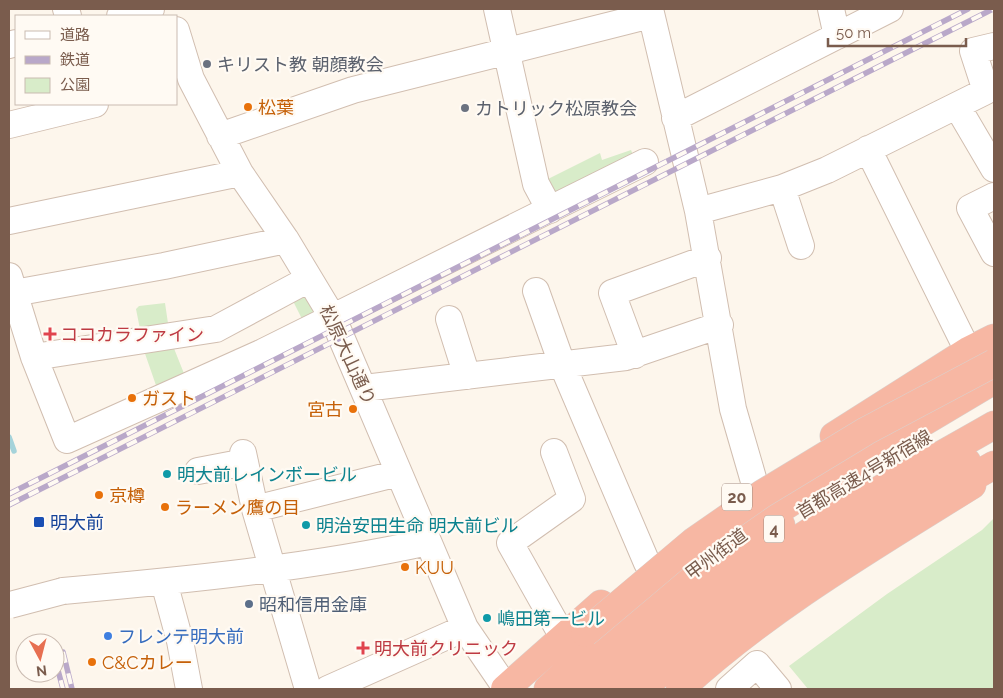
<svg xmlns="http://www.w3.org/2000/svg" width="1003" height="698" font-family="Raleway,'Noto Sans JP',sans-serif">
  <rect width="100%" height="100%" fill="#fdf6ec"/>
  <!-- green -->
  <path fill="#d8ecc9" d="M631,150l5,12 -83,39 -11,-19 58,-29 2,7z
    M309,286l15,26 -18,15 -16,-32z
    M165,303l4,27 -28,4 -5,-25 3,-3z
    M171,341l16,40 -28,13 -17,-49z
    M994,518v171h-186l-19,-23 98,-72 95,-64z"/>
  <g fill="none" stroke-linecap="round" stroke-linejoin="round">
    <!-- stream -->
    <path stroke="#a5d3da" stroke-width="5.5" d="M9,437l5,14"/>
    <defs>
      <path id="minor" d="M66,9l2,7
        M497,9l39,175 14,26
        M650,9l48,202 35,198 22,76
        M831,9l6,27
        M120,16l31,-7
        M176,30l15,49 49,94 46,67 47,78 132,310 41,60
        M9,45l7,-2
        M957,106l37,63
        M675,118l215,-109
        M9,125l86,-21
        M220,136l133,-46 298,-75
        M868,149l100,202
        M782,188l19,58
        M994,196l-24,12 24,45
        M698,211l84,-23 45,-18 159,-79 -13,-40 21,-5
        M9,221l231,-48
        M9,276l25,81 33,83 196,-88 382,-190
        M536,291l26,73 85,199
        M14,293l150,-27 122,-26
        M449,319l18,57
        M635,355l-23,-62 96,-35
        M34,357l182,-28 93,-50
        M364,388l262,-31 94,-32
        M554,452l18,47 -62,44 53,94
        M243,453l12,56 53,180
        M198,471l47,-9
        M255,509l144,-36
        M164,582l16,59 9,48
        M63,591c122,-11 246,-23 365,-49
        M328,689l137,-61
        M729,689l28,-25 21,25"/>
      <path id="highway" d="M834,436l134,-85 26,-13
        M952,489l42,-24
        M752,527l69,-44 173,-103
        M505,689l96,-85
        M548,689l99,-92 116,-88
        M576,689c64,-59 130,-118 205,-164
        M610,689c54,-50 111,-97 171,-138 68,-47 142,-85 213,-126
        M641,689l100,-84 60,-41 166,-102
        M680,689c88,-81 191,-141 292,-204"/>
    </defs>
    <!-- minor casing -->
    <use href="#minor" stroke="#d1beb0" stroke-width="28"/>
    <!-- highway casing -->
    <use href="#highway" stroke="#dad1cd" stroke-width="29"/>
    <!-- minor -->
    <use href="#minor" stroke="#fff" stroke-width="26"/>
    <!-- highway -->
    <use href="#highway" stroke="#f7b7a3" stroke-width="28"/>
    <defs>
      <path id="rail" d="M9,494l959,-485
        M9,505l984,-496
        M63,652l9,37
        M55,659l8,30"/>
    </defs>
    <!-- rail casing -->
    <use href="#rail" stroke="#b9a8c9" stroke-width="5.5"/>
    <!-- rail -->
    <use href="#rail" stroke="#fffaf3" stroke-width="4" stroke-dasharray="11" stroke-linecap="butt"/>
    <defs>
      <path id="minor-bridge" d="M10,605l53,-14"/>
      <path id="highway-bridge" d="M585,633l108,-91 69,-48 104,-63 128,-68"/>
    </defs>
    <!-- minor-bridge casing -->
    <use href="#minor-bridge" stroke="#d1beb0" stroke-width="28" stroke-linecap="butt"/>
    <!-- highway-bridge casing -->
    <use href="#highway-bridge" stroke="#dad1cd" stroke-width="29" stroke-linecap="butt"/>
    <!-- minor-bridge -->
    <use href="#minor-bridge" stroke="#fff" stroke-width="26"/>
    <!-- highway-bridge -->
    <use href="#highway-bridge" stroke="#f7b7a3" stroke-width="28"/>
  </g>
  <!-- markers -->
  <g fill="#6b7280" stroke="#fffaf3" stroke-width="2">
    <circle cx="207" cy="64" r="5"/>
    <circle cx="465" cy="108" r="5"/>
  </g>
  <g fill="#e8710a" stroke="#fffaf3" stroke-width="2">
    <circle cx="248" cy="107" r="5"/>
    <circle cx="132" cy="398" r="5"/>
    <circle cx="353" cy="409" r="5"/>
    <circle cx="99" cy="495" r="5"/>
    <circle cx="165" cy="507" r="5"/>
    <circle cx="405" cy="567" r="5"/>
    <circle cx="92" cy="662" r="5"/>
  </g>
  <g fill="#e0444e" stroke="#fffaf3" stroke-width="2">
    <path d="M47.5 326.5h5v5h5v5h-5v5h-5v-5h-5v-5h5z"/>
    <path d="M360.5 640.5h5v5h5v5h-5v5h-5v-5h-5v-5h5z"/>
  </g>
  <g fill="#0f9aa8" stroke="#fffaf3" stroke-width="2">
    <circle cx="167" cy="474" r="5"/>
    <circle cx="306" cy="525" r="5"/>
    <circle cx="487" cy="618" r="5"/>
  </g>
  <rect fill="#1a4fb4" stroke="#fffaf3" stroke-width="2" x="33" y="516" width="12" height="12" rx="2.5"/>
  <circle fill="#5c6f8a" stroke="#fffaf3" stroke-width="2" cx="249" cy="604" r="5"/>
  <circle fill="#3f7fe0" stroke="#fffaf3" stroke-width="2" cx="108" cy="636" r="5"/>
  <g text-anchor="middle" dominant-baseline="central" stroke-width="4.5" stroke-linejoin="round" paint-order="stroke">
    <!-- shield labels -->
    <g fill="#fffaf3" stroke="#a28b7f" stroke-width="1">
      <rect x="722" y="483.5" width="30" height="27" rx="4"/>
      <rect x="764" y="515.5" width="20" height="27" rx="4"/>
    </g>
    <g font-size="16" font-weight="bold" fill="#7a5c4d">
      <text x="737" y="497">20</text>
      <text x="774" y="529">4</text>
    </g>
    <!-- worship labels -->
    <g font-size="18" fill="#5b616d" stroke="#fffaf3" text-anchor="start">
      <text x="217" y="64">キリスト教 朝顔教会</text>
      <text x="475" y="108">カトリック松原教会</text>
    </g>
    <!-- food labels -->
    <g font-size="18" fill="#c56008" stroke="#fffaf3" text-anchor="start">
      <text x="258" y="107">松葉</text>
      <text x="142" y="398">ガスト</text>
      <text x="343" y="409" text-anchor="end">宮古</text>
      <text x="109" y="495">京樽</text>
      <text x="175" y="507">ラーメン鷹の目</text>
      <text x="415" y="567">KUU</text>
      <text x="102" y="662">C&amp;Cカレー</text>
    </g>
    <!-- health labels -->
    <g font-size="18" fill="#be3a42" stroke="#fffaf3" text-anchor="start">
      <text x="60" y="334">ココカラファイン</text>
      <text x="374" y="648">明大前クリニック</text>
    </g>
    <!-- street labels -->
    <g font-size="18" fill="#7a5c4d" stroke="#fffaf3">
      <text transform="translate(348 355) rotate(65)">松原大山通り</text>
      <text transform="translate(864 474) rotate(-31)">首都高速4号新宿線</text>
      <text transform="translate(716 554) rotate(-37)">甲州街道</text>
    </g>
    <!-- culture labels -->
    <g font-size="18" fill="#0d838f" stroke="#fffaf3" text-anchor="start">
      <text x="177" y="474">明大前レインボービル</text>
      <text x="316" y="525">明治安田生命 明大前ビル</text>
      <text x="497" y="618">嶋田第一ビル</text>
    </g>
    <!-- transit labels -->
    <g font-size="18" fill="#164399" stroke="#fffaf3" text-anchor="start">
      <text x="50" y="522">明大前</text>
    </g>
    <!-- service labels -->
    <g font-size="18" fill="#4e5e75" stroke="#fffaf3" text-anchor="start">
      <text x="259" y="604">昭和信用金庫</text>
    </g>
    <!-- shop labels -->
    <g font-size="18" fill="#366cbe" stroke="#fffaf3" text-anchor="start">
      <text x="118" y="636">フレンテ明大前</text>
    </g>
  </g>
  <!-- border -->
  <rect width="1003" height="698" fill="none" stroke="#7a5c4d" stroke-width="20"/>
  <!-- legend -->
  <rect x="15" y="15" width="162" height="90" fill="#fffaf3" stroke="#cabbb1"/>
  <rect x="25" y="31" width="25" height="8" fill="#ffffff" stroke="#cabbb1"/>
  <text x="60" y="40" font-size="15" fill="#7a5c4d">道路</text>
  <rect x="25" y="56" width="25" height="8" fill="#b9a8c9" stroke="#cabbb1"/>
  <text x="60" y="65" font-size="15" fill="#7a5c4d">鉄道</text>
  <rect x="25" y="78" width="25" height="15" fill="#d8ecc9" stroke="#cabbb1"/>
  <text x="60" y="90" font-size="15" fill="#7a5c4d">公園</text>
  <!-- north arrow -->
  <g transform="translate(40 658) rotate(173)"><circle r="24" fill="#fffaf3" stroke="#cabbb1"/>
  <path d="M0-4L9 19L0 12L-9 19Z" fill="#e76f51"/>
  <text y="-8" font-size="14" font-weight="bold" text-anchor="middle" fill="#7a5c4d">N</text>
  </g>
  <!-- scale -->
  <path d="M828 38v8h138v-8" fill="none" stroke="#7a5c4d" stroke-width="2.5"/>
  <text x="836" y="38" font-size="15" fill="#7a5c4d" stroke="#fffaf3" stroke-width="4" paint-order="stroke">50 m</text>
</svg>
